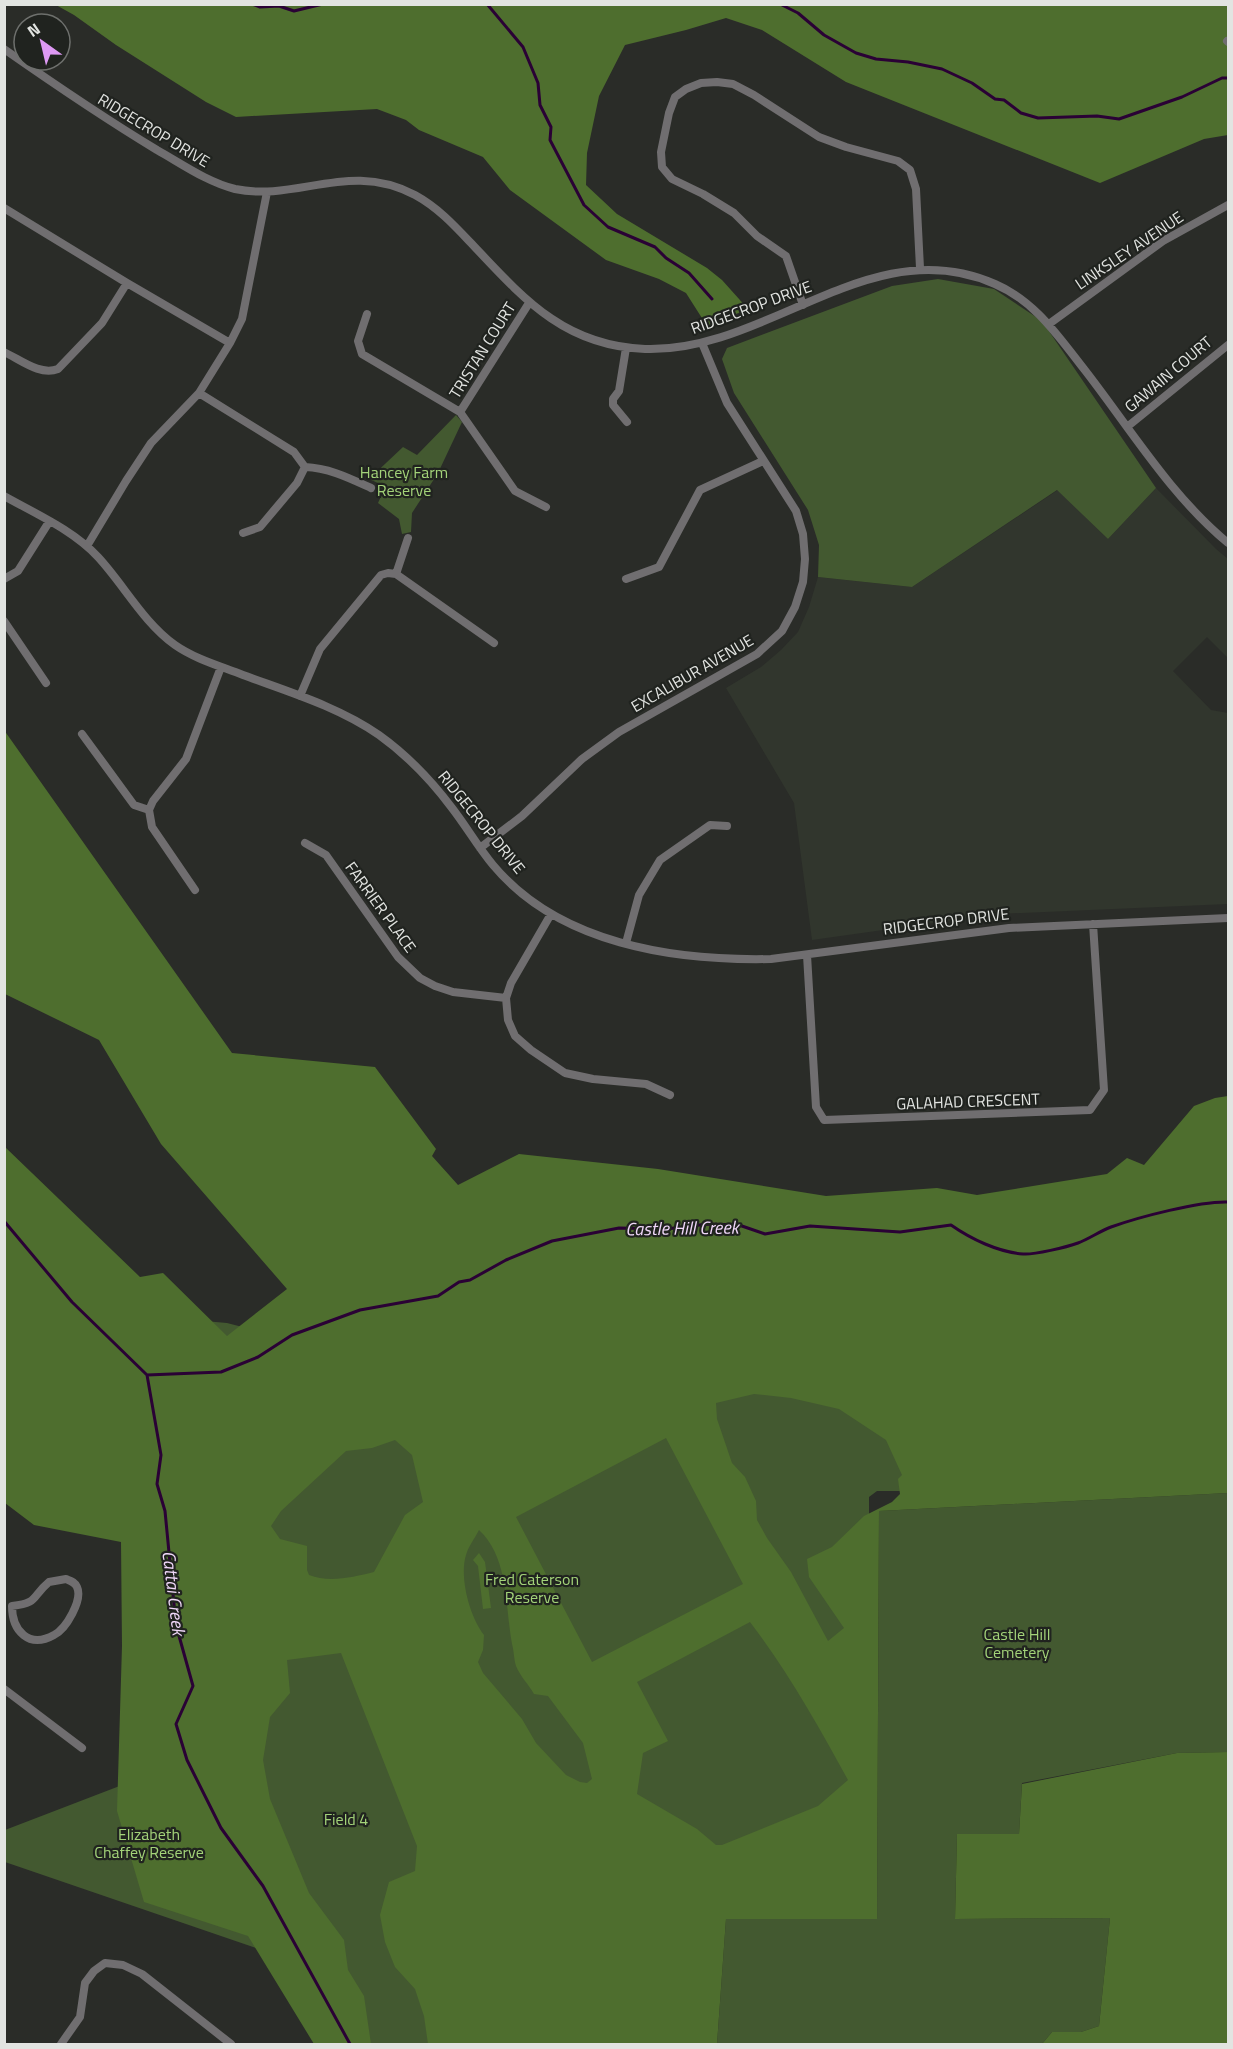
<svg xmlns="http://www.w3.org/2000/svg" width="1233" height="2049" font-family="'Titillium Web',sans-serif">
  <rect width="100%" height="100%" fill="#2a2c28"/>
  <!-- built -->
  <path fill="#31362d" d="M1156,488l60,61 12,10v99l-21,-21 -34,34 38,39 17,3v191l-231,10 -185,26 -18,-137 -68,-115 35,-21 20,-17 17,-18 11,-25 9,-30 94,10 146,-97 50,49z"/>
  <!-- green -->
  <path fill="#435930" d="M938,279l56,10 48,32 114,167 -48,51 -51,-49 -145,97 -94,-10 1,-32 -11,-35 -74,-117 -12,-34 5,-11 165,-62z
    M456,415l6,7 -24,51 -26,40 -1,19 -9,2 -3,-15 -21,-16 4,-9 -4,-11 -9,-4 34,-32 14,8z
    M359,1290l869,201h-351l-8,6 1,386h-176l1,161h-380l-33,-87 -277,-95v-32l125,-48 63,-462 34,3 62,16z
    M1228,1493v259l-51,1 -155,30 -3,51 -62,1 -2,84 155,-1 -11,108 -18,6h-29l-10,12h-325l9,-125 151,-1 2,-407z"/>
  <!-- forest -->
  <path fill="#4e6e2e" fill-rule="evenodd" d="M56,5h1172v130l-24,4 -104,44 -254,-101 -84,-52 -36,-12 -40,12 -61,15 -26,51 -12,57 -1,32 31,29 90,54 15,12 26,29 -41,17 -21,-33 -27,-14 -53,-19 -96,-70 -27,-33 -64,-27 -13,-10 -29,-11 -141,8 -30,-15 -90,-57 -42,-30z
    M4,730l228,323 143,14 61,82 -4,7 26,29 61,-31 139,15 168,27 111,-8 40,7 130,-21 20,-16 17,7 50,-59 21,-8 13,-2v397l-349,18 -2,408h-151l-9,125h-289l-4,-28 -9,-27 -20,-22 -10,-25 -5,-27 9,-33 26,-11 2,-25 -76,-193 -54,7 3,33 -20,24 -7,43 7,39 39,94 35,47 4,30 16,26 7,48h-57l-66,-108 -104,-34 -27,-91 5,-165 -1,-104 -87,-17 -29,-22v-356l135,130 23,-4 64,63 60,-47 -126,-145 -62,-104 -94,-46zM754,1394l37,4 48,11 47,31 16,35 -4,4 2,15 -8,8 -28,14 -32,31 -25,12 2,18 35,51 -16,13 -37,-69 -24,-34 -10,-18 -1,-19 -11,-24 -13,-14 -15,-44 -1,-16zM666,1438l77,146 -151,78 -76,-145zM395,1440l17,15 11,47 -18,13 -31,57c-20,5 -45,11 -65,3l-2,-5v-24l-27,-7 -9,-13 10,-15 65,-60 26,-3zM479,1530c30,28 26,76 33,114 2,7 2,16 4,22 4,10 13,19 18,28l14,2 35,47 9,36 -5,4 -7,-1 -14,-7 -30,-32 -14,-24 -39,-46 -5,-11 5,-12 1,-15c-14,-18 -25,-57 -18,-80 2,-8 9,-17 13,-25zM750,1622c38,50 68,103 98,158l-30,26 -96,39h-6l-19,-16 -60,-35 6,-41 25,-12 -31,-59z
    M479,1553l6,9 6,46 -8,1 -5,-43 -5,-6z
    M1228,1752v292h-186l10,-12h29l18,-6 11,-108 -155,1 2,-85h62l3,-50 155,-31z"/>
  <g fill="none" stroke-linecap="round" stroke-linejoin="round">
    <!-- stream -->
    <path stroke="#2a0135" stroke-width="3" d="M252,4l8,3 19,-1 15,5 29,-7
      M487,4l36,43 15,36 2,22 11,22 -1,13 34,65 24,22 47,20 11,11 23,15 23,26
      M780,4l18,9 26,22 32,18 20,6 32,3 34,7 30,14 23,16 9,1 17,13 17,5 59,-2 22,3 63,-22 40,-19h6
      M4,1221l68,81 75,73 14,80 -4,29 8,27 11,114 17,61 -17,38 11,36 34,68 42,58 87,158
      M147,1375l74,-3 37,-15 34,-22 68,-25 78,-14 21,-14 11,-2 36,-20 46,-19 67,-13 47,1 42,-5 31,1 26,9 45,-8 90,6 51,-7c20,14 47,27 72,29 11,1 44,-7 55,-11 11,-4 22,-12 33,-16 28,-10 89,-26 117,-25"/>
    <!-- minor -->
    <path stroke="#706e70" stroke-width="8" d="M1227,41l1,1
      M4,49c50,35 100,69 153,101 25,14 50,32 78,39 63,13 114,-29 180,6 22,12 38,29 55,47 52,55 93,104 175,107 123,4 226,-120 350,-65 40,17 63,52 89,85 46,59 86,126 144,174
      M4,208l123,75 103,60
      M803,305l-17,-49 -29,-20 -23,-23 -31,-19 -31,-15 -10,-12 -1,-15 8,-39 6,-16 11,-8 15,-6 16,-1 16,2 21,11 65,42 27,10 52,14 12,9 6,19 4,79
      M367,314l-9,27 4,13 98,58 55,79 31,16
      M1049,324l114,-83 65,-36
      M626,348l-7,43 -6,8v6l14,17
      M4,352c17,8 36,24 54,17l44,-46 25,-40
      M199,393l95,59 11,15 -8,16 -37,44 -17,6
      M460,412l69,-109
      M1127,427l101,-82
      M305,467c24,1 44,11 66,21
      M4,496c32,18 69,34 94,61 26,28 45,65 77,88 20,14 45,21 68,30 46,17 96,32 136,60 28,20 52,45 73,73 14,18 26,39 41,57 66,79 180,96 278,94l238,-31 219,-10
      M87,546l39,-65 25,-38 48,-50 31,-50 12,-24 25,-127
      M396,574l12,-36
      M4,579l14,-8 31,-49
      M626,579l33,-12 41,-77 63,-29
      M4,621l42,62
      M300,696l20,-47 61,-74 7,-2 8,1 98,69
      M82,734l52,71 15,5 3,17 43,63
      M149,810l4,-9 33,-42 35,-92
      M305,843l21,12 72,102 22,21 15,8 18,6 53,6
      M480,848l42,-32 60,-57 37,-27 138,-78 25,-23 13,-24 8,-25 2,-23 -2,-25 -7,-23 -69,-108 -25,-60
      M551,914l-40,69 -5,15 2,22 7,16 16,14 34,23 28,6 53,5 24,11
      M626,943l13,-48 21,-35 50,-35 17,1
      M807,955l9,152 8,13 266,-10 14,-20 -11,-166
      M66,1579c5,2 9,3 11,8 6,13 -11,42 -23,48 -25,14 -42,-4 -42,-29 27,-3 19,-9 37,-24z
      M4,1689l78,59
      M61,2044l19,-27 5,-34 9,-12 11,-8 18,2 19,9 89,70"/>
  </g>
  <g text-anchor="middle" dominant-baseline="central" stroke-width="4.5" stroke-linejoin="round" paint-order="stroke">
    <!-- street labels -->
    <g font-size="16" fill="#e2e4e1" stroke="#20231f">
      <text transform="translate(154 130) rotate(31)">RIDGECROP DRIVE</text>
      <text transform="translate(1129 250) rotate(-34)">LINKSLEY AVENUE</text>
      <text transform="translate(751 307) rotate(-20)">RIDGECROP DRIVE</text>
      <text transform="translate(482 350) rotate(-58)">TRISTAN COURT</text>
      <text transform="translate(1168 374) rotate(-40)">GAWAIN COURT</text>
      <text transform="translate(692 673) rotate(-30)">EXCALIBUR AVENUE</text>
      <text transform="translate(482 822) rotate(51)">RIDGECROP DRIVE</text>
      <text transform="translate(381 907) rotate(54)">FARRIER PLACE</text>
      <text transform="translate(946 921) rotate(-7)">RIDGECROP DRIVE</text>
      <text transform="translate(968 1101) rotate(-2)">GALAHAD CRESCENT</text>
    </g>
    <!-- park labels -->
    <g font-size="16" fill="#a3d379" stroke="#20231f">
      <text x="404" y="472">Hancey Farm<tspan x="404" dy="18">Reserve</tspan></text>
      <text x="532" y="1579">Fred Caterson<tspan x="532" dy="18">Reserve</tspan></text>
      <text x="1017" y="1634">Castle Hill<tspan x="1017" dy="18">Cemetery</tspan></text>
      <text x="346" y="1819">Field 4</text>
      <text x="149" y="1834">Elizabeth<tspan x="149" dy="18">Chaffey Reserve</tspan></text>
    </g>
    <!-- water labels -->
    <g font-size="18" font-style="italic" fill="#f1d8fa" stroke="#20231f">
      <text transform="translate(682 1228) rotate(-1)">Castle Hill Creek</text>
      <text transform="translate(174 1593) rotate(83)">Cattai Creek</text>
    </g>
  </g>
  <!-- border -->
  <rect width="1233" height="2049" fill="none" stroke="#e2e4e1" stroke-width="12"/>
  <!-- north arrow -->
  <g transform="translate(42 42) rotate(326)"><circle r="28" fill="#20231f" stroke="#6e706d" stroke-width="1.5"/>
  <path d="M0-4.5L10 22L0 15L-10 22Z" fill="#dd99f3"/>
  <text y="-9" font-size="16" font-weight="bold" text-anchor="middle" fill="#e2e4e1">N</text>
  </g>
</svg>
